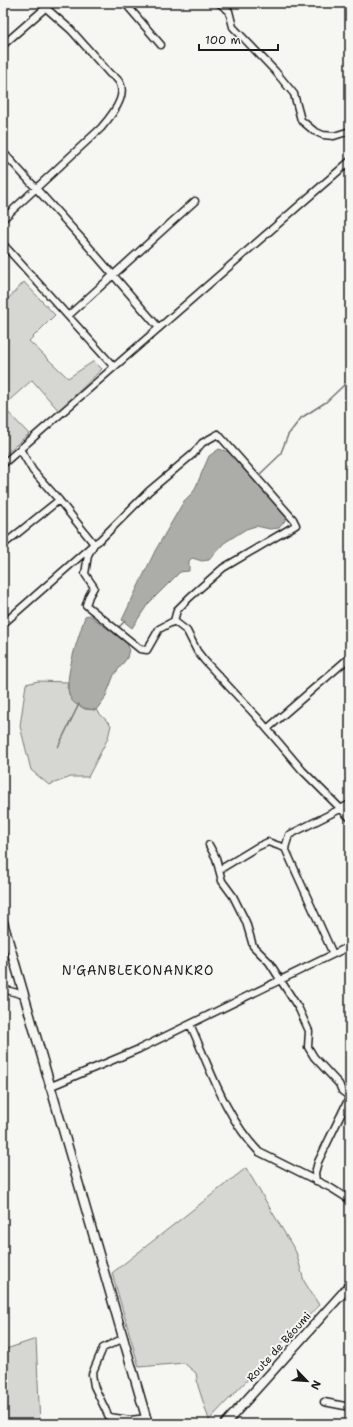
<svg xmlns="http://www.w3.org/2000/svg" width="353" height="1427" font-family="'Shantell Sans',sans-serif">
  <rect width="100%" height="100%" fill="#f6f6f2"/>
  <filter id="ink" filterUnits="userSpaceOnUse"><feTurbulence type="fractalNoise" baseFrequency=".025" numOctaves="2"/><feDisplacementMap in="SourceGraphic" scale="8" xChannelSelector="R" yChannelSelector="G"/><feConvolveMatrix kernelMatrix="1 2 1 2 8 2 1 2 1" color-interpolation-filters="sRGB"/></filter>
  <g filter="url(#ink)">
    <!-- green -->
    <path fill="#d6d6d2" stroke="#797977" d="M24,282l31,33 -26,26 39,37 26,-17 8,8 -43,42 -27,-31 -29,26v-102z
      M3,407l26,27 -26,22z
      M38,681l30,1 -1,6 17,21 12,1 15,15 -3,13 -20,39h-17l-22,8 -18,-15 -11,-44 6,-42z
      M246,1168l50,84 8,29 15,24 -110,115 -11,-34 -2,-13 -12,-10 -45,4 -27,-94z
      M36,1339l4,85h-37v-74z"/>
    <!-- water -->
    <path fill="#acaca9" stroke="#727271" d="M219,449l10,3 58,66 -8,10 -9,1 -14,-3 -10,3 -22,14 -15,17 -7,1 -10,-3 -3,3v10l-9,1 -32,32 -16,24 -10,-8 33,-69 29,-50 10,-10 15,-35z
      M89,615l38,28 2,6 -2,9 -13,17 -9,23 -9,12c-9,-1 -22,-3 -26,-13 -8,-17 10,-63 15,-81z"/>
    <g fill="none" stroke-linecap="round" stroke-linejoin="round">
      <!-- stream -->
      <path stroke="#727271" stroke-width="1.5" d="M260,474l20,-19 8,-20 13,-17 25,-16 17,-16 7,-10
        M118,628l7,-7
        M58,747l21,-43"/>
      <defs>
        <path id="minor" d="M125,3l36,42
          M219,3l10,8 4,16 42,44 19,23 7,26 13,11 9,4 11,1 16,-5
          M3,45l48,-42
          M3,152l79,87 77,89
          M3,219l98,-91c13,-15 34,-41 9,-54l-39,-44 -25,-22
          M3,244l111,123
          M68,316l127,-115
          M3,464l347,-303
          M3,545l56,-45
          M174,621l13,10 10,20 7,9 53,57 45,53 48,48
          M3,624l91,-80 6,-4 49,-49 44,-37 9,-11 16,-9 75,85 3,6 -73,43 -33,29 -13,13 -3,11 -15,8 -12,21 -7,-1 -54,-44 3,-9 5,-9 -9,-13 3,-19 6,-11 -35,-44 -26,-29 -13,-22
          M3,675v1
          M267,729l83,-72
          M209,845l7,13 6,23 11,15 13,26 7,24 16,16 30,47 10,22 -1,16 6,10 25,27 3,7 8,6
          M285,848l48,106
          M219,870l38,-23 11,-5 17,6 4,-13 61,-31
          M3,989l21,6
          M190,1024c20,44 35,93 69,128l72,36 19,12
          M49,1087l90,-38 211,-103
          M316,1181l-1,-8 3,-11 32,-66
          M124,1338l-21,10 -11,26 2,12 15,31 21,3 17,-2
          M324,1402l26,5"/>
        <path id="major" d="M3,922l145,502
          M225,1424l125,-139"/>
      </defs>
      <!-- minor casing -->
      <use href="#minor" stroke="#1c1c1c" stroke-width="9"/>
      <!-- major casing -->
      <use href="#major" stroke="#1c1c1c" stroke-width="11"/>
      <!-- minor -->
      <use href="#minor" stroke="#f6f6f2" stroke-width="6"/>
      <!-- major -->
      <use href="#major" stroke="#f6f6f2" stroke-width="8"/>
    </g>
  </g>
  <g text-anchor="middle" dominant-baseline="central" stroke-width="4" stroke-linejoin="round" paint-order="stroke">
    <!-- street labels -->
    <g font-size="11" fill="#1c1c1c" stroke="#f6f6f2">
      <text transform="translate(279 1347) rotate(-48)">Route de Béoumi</text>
    </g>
    <!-- quarter labels -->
    <g font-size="13" letter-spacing="1" fill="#1c1c1c" stroke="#f6f6f2">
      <text x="138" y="970">N'GANBLEKONANKRO</text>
    </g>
  </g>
  <!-- margin -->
  <rect width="353" height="1427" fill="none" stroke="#f6f6f2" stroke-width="16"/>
  <rect x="8" y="8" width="337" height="1411" fill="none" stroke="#1c1c1c" stroke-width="1.5" filter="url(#ink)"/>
  <!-- north arrow -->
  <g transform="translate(307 1381) rotate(115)" stroke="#f6f6f2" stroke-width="3" paint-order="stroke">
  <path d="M0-3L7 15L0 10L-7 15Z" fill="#1c1c1c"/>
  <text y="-6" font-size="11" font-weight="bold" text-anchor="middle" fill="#1c1c1c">N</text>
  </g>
  <!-- scale -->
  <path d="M199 44v6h79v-6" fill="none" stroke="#1c1c1c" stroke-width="2"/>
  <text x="205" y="44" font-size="12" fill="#1c1c1c" stroke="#f6f6f2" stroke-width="3" paint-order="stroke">100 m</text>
</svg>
